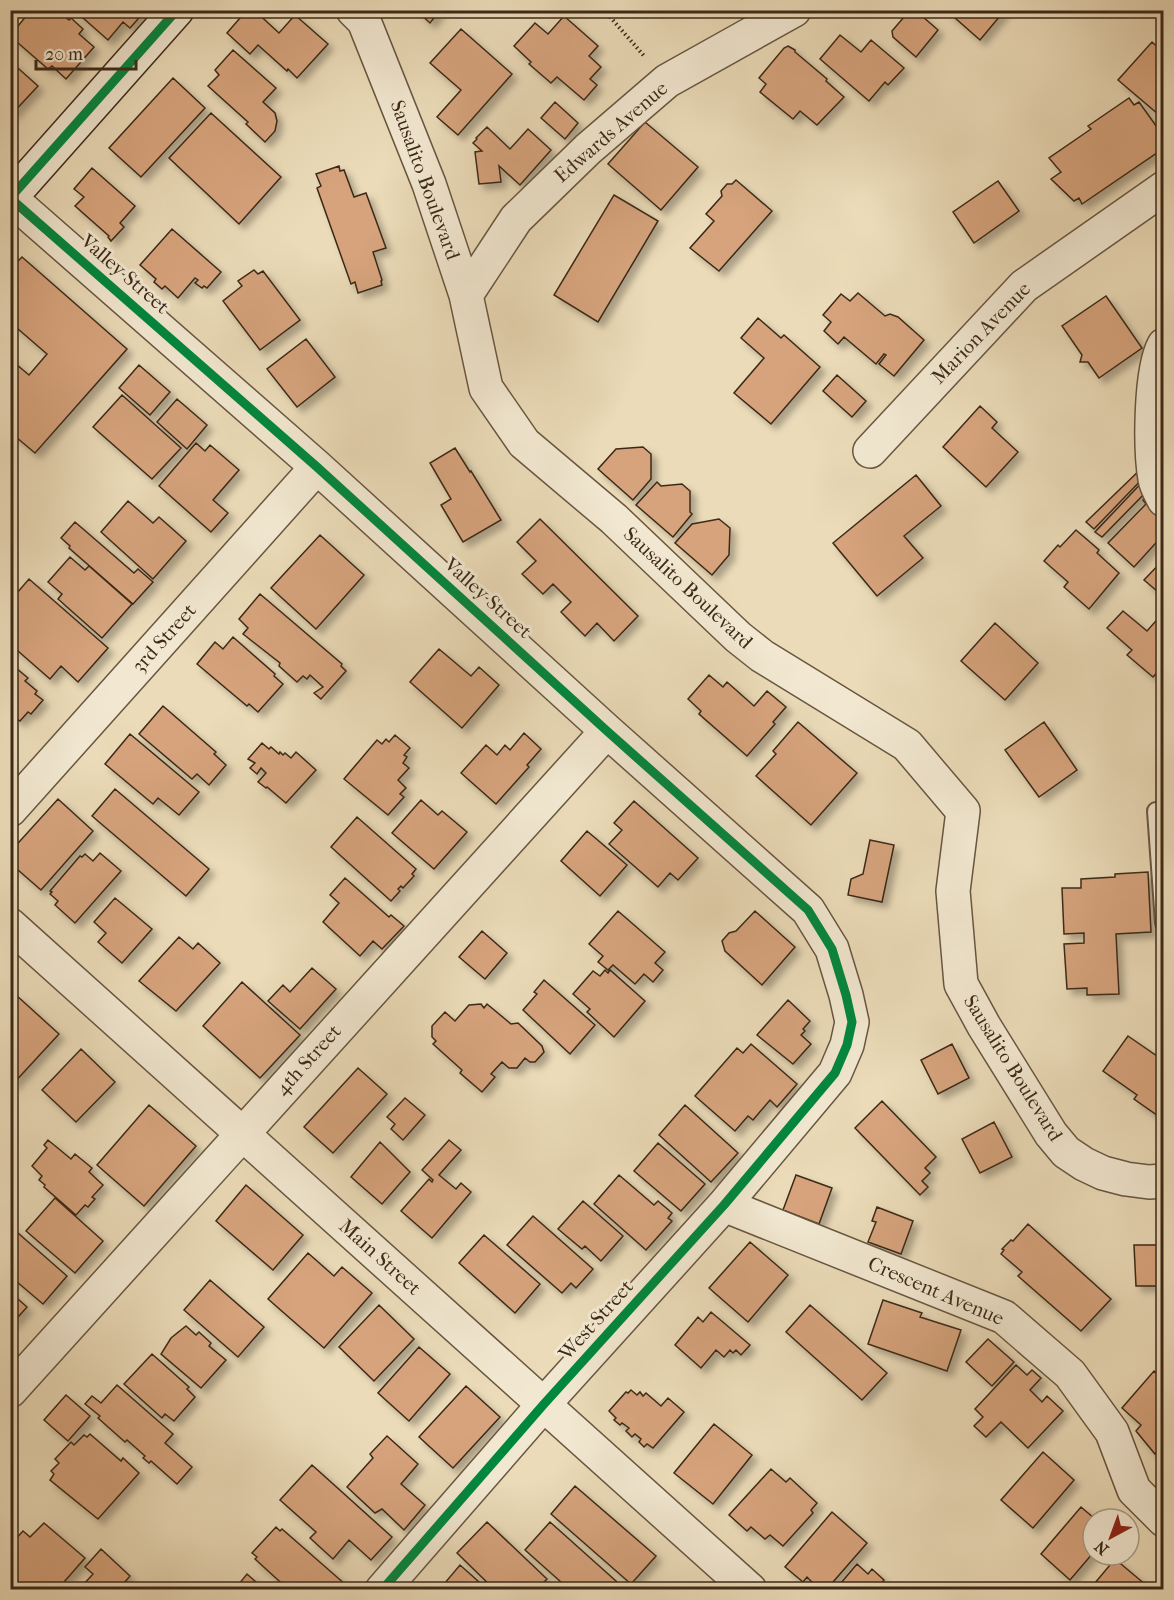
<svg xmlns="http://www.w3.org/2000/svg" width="1174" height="1600" font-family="'IM FELL French Canon',serif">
  <defs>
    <filter id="shadow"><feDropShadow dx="5.5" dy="5.5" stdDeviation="3" flood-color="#0004"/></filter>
  </defs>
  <rect width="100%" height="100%" fill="#ebdbb8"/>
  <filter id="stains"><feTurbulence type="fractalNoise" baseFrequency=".00333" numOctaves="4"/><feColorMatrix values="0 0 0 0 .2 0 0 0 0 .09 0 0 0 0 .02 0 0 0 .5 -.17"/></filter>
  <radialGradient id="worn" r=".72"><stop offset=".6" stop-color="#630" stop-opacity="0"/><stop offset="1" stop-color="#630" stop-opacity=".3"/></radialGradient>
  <!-- building -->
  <path fill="#d6a37c" stroke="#3c2919" stroke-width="1.5" filter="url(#shadow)" d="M31,10h29l-1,2 10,8 2,-2 12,11 -4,5 15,13 -28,32 -14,-13 -4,3 -38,-33z
    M74,10h72l-16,18 -7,-6 -15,18z
    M247,10l4,2 3,-2 25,23 16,-18 33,29 -31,34 -9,-9 -1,2 -29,-26 -8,9 -23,-21z
    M416,10h24l-10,13z
    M910,10h5l23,20 -22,27 -23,-20 -1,-6z
    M946,10h59l-25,30z
    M564,16l34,30 -9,10 12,11 -11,12 7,6 -13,15 -27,-23 -6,6 -22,-19 2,-2 -17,-16 21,-23 13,11z
    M461,29l51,45 -54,61 -21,-18 24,-27 -31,-27z
    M840,35l21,17 10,-12 33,28 -16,17 -3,-3 -16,19 -49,-42z
    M1152,42l12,11v55l-6,6 -40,-34z
    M788,46l7,4v2l32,27 -1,2 18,16 -27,28 -17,-14 -7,8 -33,-27 6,-8 -7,-6 25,-30z
    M233,50l43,38 -13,14 12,11 2,8 -2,10 -10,11 -19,-18 2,-2 -40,-36 11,-11 -4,-5z
    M10,61l28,25 -28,30z
    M173,78l32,30 -64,69 -32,-29z
    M1129,98l5,7 5,-3 25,35v11l-82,56 -3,-6 -5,3 -23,-22 10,-7 -12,-14 42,-29 -3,-3z
    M555,102l23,21 -13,16 -24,-21z
    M211,113l70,64 -42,47 -70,-66z
    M645,122l53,45 -37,43 -53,-46z
    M487,127l23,22 18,-20 23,21 -31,35 -21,-19 2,16 -22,2 -4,-32 7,-1 -9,-8 4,-4 -1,-1z
    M339,166l1,5 4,-1 10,27 12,-4 20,55 -13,4 9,28 -1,1 1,4 -24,8 -3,-11 -4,2 -34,-96 4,-2 -5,-12z
    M92,168l43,38 -15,17 4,4 -13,14 -3,-4 1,-1 -34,-30 9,-9 -10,-8z
    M736,180l36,31 -53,60 -29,-23 24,-27 -8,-7 16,-18 -1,-5 6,-7h5z
    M998,181l21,30 -45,32 -21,-31z
    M614,195l44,26 -60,101 -44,-27z
    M172,229l49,43 -14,16 -3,-2 -2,2 -7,-5 3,-3 -3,-2 -17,20 -13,-12 -3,3 -8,-7 2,-3 -16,-14z
    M22,257l105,92 -92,104 -25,-21v-73l19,16 18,-21 -37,-32v-53z
    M254,270l4,4 5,-3 37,49 -40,30 -37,-49 19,-15 -4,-5z
    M858,293l27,23 5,-2 8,3 26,23 -30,36 -15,-12 7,-9 -2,-1 -8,10 -32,-27 -6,7 -14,-13 7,-9 -8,-7 18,-21 9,7z
    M1106,296l36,52 -43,30 -11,-16h-8l2,-7 -20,-29z
    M758,318l23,20 3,-3 36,32 -49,57 -37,-31 30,-35 -23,-20z
    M306,339l29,38 -38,30 -30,-38z
    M139,365l31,27 -20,23 -31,-27z
    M837,375l29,26 -14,16 -29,-26z
    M122,395l59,53 -29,31 -59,-52z
    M177,399l30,26 -20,24 -30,-27z
    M980,406l17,16 -5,6 26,24 -32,35 -43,-40z
    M196,443l9,8 5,-6 29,25 -26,30 15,13 -17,19 -52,-46z
    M643,447l8,7v25l-18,21 -35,-31 18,-20z
    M455,448l15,24 1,-1 30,49 -38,22 -22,-37 10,-6 -21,-36z
    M1145,465l2,9 -53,55 -8,-7z
    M916,475l25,31 -37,30 19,22 -46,38 -44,-53z
    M1148,476l3,11 -49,50 -7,-5z
    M657,482l4,4 21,-2 8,7v21l2,2 -19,23 -37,-32z
    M1153,490l11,27v17l-30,33 -26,-24 38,-39 -3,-4z
    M128,501l25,22 6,-6 27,24 -33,38 -52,-47z
    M540,519l98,97 -24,25 -17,-18 -12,13 -24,-24 10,-10 -18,-18 -10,10 -21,-20 14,-13 -19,-19z
    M719,519l11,9 -1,27 -17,20 -37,-32 17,-19z
    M75,522l59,51 4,-4 15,13 -20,22 -64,-56 1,-2 -9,-8z
    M1076,530l23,20 -2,3 22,20 -30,36 -25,-22 4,-5 -24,-21 14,-16 2,2z
    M320,535l44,40 -48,54 -45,-41z
    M70,557l15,13 4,-4 43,38 -30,34 -44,-39 4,-5 -14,-12z
    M1164,559v38l-20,-17z
    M29,579l79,69 -30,34 -17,-16 -11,13 -40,-35v-43z
    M260,594l82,70 -1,2 5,5 -25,28 -7,-6 9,-6 -13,-12 -3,4 -4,-3 -6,6 -18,-16 1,-3 -37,-29 5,-6 -9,-9z
    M1123,611l24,20 15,-17 2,2v49l-11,12 -26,-22 5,-5 -25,-22z
    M995,623l43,40 -33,37 -44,-39z
    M233,637l42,37 -1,2 9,8 -25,28 -9,-8 -2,2 -50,-42 18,-22 8,7z
    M439,649l32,27 8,-9 20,18 -37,43 -52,-46z
    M10,663l18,15 -3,3 12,10 -2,3 8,6 -12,14 -3,-2 -8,9 -10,-7z
    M709,675l14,12 4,-5 27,24 13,-15 19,16 -13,15 2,2 -28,32 -48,-42 2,-3 -13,-12z
    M163,706l53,46 -2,2 12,11 -17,20 -12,-11 -5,5 -53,-45z
    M798,722l59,51 -46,52 -55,-49 20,-22 -3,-3z
    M1044,722l33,48 -38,27 -34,-47z
    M524,733l17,16 -14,16 2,2 -33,37 -35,-31 25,-28 11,10 8,-10 5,5z
    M130,734l69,58 -20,23 -21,-17 -5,6 -48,-40z
    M395,735l15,13 -6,7 3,2 -4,6 6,5 -11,12 8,8 -6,6 4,3 -16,18 -44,-36 33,-39 5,4 4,-5 3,3z
    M262,743l7,6 2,-2 8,7 1,-2 3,3 2,-2 6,5 5,-6 20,18 -30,33 -19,-16 -1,1 -8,-6 8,-9 -5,-5 -4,6 -7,-6 5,-5 -7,-4z
    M115,789l94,80 -23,27 -94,-80z
    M58,799l35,32 -52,59 -31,-27v-11z
    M421,800l17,15 4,-4 25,21 -33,37 -42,-36z
    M634,801l64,57 -20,22 -8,-7 -12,14 -49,-43 13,-14 -8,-7z
    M357,817l59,52 -4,5 2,2 -11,12 -2,-2 -3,3 2,2 -9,10 -60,-54z
    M587,831l40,34 -27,31 -39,-35z
    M870,840l24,5 -12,57 -34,-7 3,-16 12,-5z
    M100,853l21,18 -46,52 -20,-18 3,-4 -8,-7 2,-2 -2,-1 30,-35 2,1 3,-3 8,7z
    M1148,872l3,60 -35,2 3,60 -32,1v-7l-20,1 -3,-45 20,-1v-10l-20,1 -2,-46h19v-9l34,-2v-3z
    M345,878l44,39 2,-2 13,11 -22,23 -9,-8 -13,15 -37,-34 16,-19 -9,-8z
    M115,898l37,31 -30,34 -24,-21 8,-9 -12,-11z
    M618,911l47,41 -10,11 8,7 -10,12 -9,-8 -9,10 -22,-19 -5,5 -10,-8 5,-6 -14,-12z
    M755,911l40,36 -33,38 -37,-34 -3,-10 7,-8 7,-2z
    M482,931l25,22 -22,26 -26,-22z
    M179,937l14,12 5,-6 22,20 -44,48 -37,-30z
    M312,968l24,21 -36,40 -32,-28 15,-16 7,7z
    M605,970l3,3 2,-3 35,31 -31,36 -27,-25 3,-3 -17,-15 20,-23 7,5z
    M544,980l51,45 -25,29 -47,-44 14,-16 -3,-2z
    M242,982l58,53 -40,43 -57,-52z
    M16,995l43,39 -48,52 -1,-84z
    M788,1000l22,21 -7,8 2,2 -4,4 10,9 -18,20 -36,-29z
    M481,1004l3,4 3,-4 24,20 7,-1 24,23 2,6 -9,10h-5l-5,-4 -8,10h-8l-7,-6 -11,12 4,3 -13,15 -22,-19 2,-3 -29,-26 3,-3 -4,-4v-11l13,-14 10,9 14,-16z
    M1128,1036l36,25v59l-30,-21 3,-4 -34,-24z
    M751,1044l46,40 -20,23 -7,-7 -17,20 -5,-4 -13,15 -40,-35 42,-48 6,5z
    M952,1044l17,34 -31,16 -17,-34z
    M81,1049l34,33 -39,40 -34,-32z
    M358,1068l29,26 -54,59 -29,-26z
    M405,1098l20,17 -22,25 -12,-11 4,-5 -8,-7z
    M882,1101l54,56 -11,11 5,5 -8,8 6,6 -8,8 -65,-67z
    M149,1105l47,41 -52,60 -47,-41z
    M685,1105l53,48 -27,29 -52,-47z
    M994,1122l18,35 -32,16 -18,-34z
    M48,1140l23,19 4,-5 17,14 -3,4 14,13 -11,12 3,2 -7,8 -3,-2 -9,10 -32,-28 1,-2 -6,-5 3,-4 -10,-10 15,-18 -3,-3z
    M449,1140l12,10 -22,25 17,14 5,-6 10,9 -39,46 -31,-27 28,-32 3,3 1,-2 -11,-10z
    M380,1142l30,30 -28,32 -31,-27z
    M658,1143l47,41 -24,27 -47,-40z
    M619,1175l35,30 4,-4 14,12 -4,5 4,3 -26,29 -52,-46z
    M796,1175l36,13 -13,36 -36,-14z
    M246,1185l57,50 -30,35 -57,-49z
    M55,1198l48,43 -28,32 -49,-42z
    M583,1201l40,35 -22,25 -16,-15 -3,3 -24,-20z
    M877,1207l36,14 -12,33 -33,-12 8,-20 -4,-1z
    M533,1216l60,53 -17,19 -5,-5 -9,10 -55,-48z
    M1028,1224l83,75 -30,32 -63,-55 4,-4 -21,-18 3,-4 -2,-1 9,-9 2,1z
    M10,1226l57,50 -24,28 -33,-28z
    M484,1235l56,49 -25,29 -56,-50z
    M750,1242l38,33 -40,47 -39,-34z
    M1134,1245h30v41h-28z
    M308,1253l26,23 8,-9 30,26 -48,55 -56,-49z
    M210,1280l54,47 -26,30 -54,-47z
    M10,1292l17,15 -17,19z
    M883,1300l39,13 -2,4 41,13 -14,41 -79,-27z
    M379,1305l35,34 -40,42 -35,-34z
    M810,1305l77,68 -25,27 -76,-68z
    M711,1312l39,33 -9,10 -5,-5 -3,3 -3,-3 -6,7 -8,-7 -15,18 -26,-23 23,-28 5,5z
    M186,1326l10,9 3,-3 12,11 -2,3 17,14 -25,28 -40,-34 10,-16z
    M988,1339l26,23 -22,24 -26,-24z
    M419,1347l31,27 -41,47 -31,-28z
    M152,1354l37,33 -2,2 8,8 -21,24 -9,-7 -3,4 -38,-34z
    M1016,1365l11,10 5,-5 9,8 -11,12 12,12 5,-6 16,15 -35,37 -27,-26 -15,15 -12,-11 9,-9 -8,-8z
    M1154,1371l5,5 5,-5v73l-9,10 -19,-23 5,-6 -19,-17z
    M117,1385l56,49 -8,9 27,24 -15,17 -26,-23 -2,2 -6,-5 2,-2 -18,-16 -2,2 -27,-24 2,-2 -15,-12 7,-8 9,7z
    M466,1386l34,31 -47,51 -34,-31z
    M631,1390l6,5 3,-3 3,4 3,-3 15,13 7,-8 16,14 -31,36 -6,-4 -3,3 -5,-5 2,-3 -6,-5 -3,3 -6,-6 3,-3 -7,-5 -2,2 -6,-5 2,-2 -7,-7 17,-19 2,1z
    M66,1395l24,21 -22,25 -24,-21z
    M714,1424l38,31 -39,49 -39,-31z
    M90,1434l31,27 2,-3 16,15 -41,46 -48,-39 4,-6 -3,-3 8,-8 -4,-4 16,-17 3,3 10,-10 3,2z
    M387,1436l31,28 -17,20 24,21 -21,25 -22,-21 -7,4 -28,-26 26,-29 -3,-4z
    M1043,1452l31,28 -41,48 -32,-28z
    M312,1465l80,72 -21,23 -22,-20 -16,19 -23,-21 6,-6 -36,-32z
    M771,1469l15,13 4,-4 27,25 -6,7 2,3 -30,33 -13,-11 -5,4 -14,-12 -4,4 -18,-16z
    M575,1486l81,70 -25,28 -80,-70z
    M1081,1507l14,12h-2v34l-23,27 -29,-26z
    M832,1512l35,31 -41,47h-6l-13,-13 -4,5 -18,-15z
    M487,1522l60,57 -11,11h-41l-38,-37z
    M550,1522l76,68h-56l-45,-40z
    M44,1523l41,35 -28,32h-45l-2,-45 13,-14 7,6z
    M276,1527l4,4 2,-2 64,56 -5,5h-52l-34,-31 2,-2 -5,-4z
    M101,1549l29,27 -12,14h-32l-4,-4 11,-12 -8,-7z
    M1115,1559l31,26 -4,5h-53z
    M857,1564l11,10 4,-5 12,11 -4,5 5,5h-50z
    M460,1565l28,25h-49z
    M247,1574l18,16h-31z"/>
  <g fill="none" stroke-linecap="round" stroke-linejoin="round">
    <defs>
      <path id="service" d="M1156,811l8,112"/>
      <path id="minor" d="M353,10l11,11 65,163 37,111 20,93 38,55 90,76 124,118 24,19 145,89 56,66 -10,80 8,93 23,42 67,108 15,18 18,12 19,9 23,6 23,3 15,-1
        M10,198l307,269 290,264 201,179 24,39 14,46 6,27 -5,23 -12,28 -111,132 -180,199 -162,186
        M466,295l50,-76 72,-70 79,-68 127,-71
        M1164,345c-14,25 -14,105 -9,134 1,7 6,15 9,21
        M870,451l154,-165 140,-98
        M10,810l307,-343
        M10,925l740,665
        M724,1205l280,112 66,57 42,58 22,58 30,30
        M10,1391l597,-660"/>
      <path id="secondary" d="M10,198l167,-188"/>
    </defs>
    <!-- service casing -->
    <use href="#service" stroke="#685641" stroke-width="20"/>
    <!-- minor casing -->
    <use href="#minor" stroke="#685641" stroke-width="36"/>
    <!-- secondary casing -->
    <use href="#secondary" stroke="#3c2919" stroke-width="36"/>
    <!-- path -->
    <path stroke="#3c2919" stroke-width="4" stroke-dasharray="1.5 3" stroke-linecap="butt" d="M604,10l41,47"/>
    <!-- service -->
    <use href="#service" stroke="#f2e8d1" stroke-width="16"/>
    <!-- minor -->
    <use href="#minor" stroke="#f2e8d1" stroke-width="33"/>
    <!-- secondary -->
    <use href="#secondary" stroke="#f2e8d1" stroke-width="33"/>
    <defs>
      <path id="cycleway" d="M10,198l307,269 290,264 201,179 24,39 14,46 6,27 -5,23 -12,28 -111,132 -180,199 -162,186
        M10,198l167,-188"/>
    </defs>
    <!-- cycleway casing -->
    <use href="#cycleway" stroke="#f2e8d1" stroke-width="13"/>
    <!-- cycleway -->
    <use href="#cycleway" stroke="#00873e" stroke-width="9"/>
  </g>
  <g text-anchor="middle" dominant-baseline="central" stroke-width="6" stroke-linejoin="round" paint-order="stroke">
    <!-- street labels -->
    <g font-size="20" fill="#3c2919" stroke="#f2e8d1">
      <text transform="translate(611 132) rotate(-41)">Edwards Avenue</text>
      <text transform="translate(425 180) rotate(70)">Sausalito Boulevard</text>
      <text transform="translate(125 274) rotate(41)">Valley Street</text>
      <text transform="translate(981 333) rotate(-46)">Marion Avenue</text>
      <text transform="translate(688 588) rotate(43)">Sausalito Boulevard</text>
      <text transform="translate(488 598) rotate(42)">Valley Street</text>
      <text transform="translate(164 638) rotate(-48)">3rd Street</text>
      <text transform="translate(308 1060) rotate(-48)">4th Street</text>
      <text transform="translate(1013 1068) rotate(58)">Sausalito Boulevard</text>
      <text transform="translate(380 1257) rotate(42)">Main Street</text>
      <text transform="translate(936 1291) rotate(23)">Crescent Avenue</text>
      <text transform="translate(596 1320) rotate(-48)">West Street</text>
    </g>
  </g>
  <!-- margin -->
  <rect width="1174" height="1600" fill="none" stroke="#ebdbb8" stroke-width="36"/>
  <rect x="12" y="12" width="1150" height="1576" fill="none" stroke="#3c2919" stroke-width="3"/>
  <rect x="18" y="18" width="1138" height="1564" fill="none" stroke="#3c2919" stroke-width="1.5"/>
  <!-- north arrow -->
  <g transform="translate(1111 1537) rotate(221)"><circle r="28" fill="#f2e8d1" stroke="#a99c87" stroke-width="1.5"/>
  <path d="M0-4.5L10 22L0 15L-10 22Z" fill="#8f2418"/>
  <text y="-9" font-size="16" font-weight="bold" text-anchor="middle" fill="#3c2919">N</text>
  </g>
  <!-- scale -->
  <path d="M36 60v9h100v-9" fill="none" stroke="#3c2919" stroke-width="3"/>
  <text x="45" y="60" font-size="18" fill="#3c2919" stroke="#f2e8d1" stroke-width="4.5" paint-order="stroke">20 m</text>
  <rect width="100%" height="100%" filter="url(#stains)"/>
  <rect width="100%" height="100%" fill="url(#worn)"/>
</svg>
